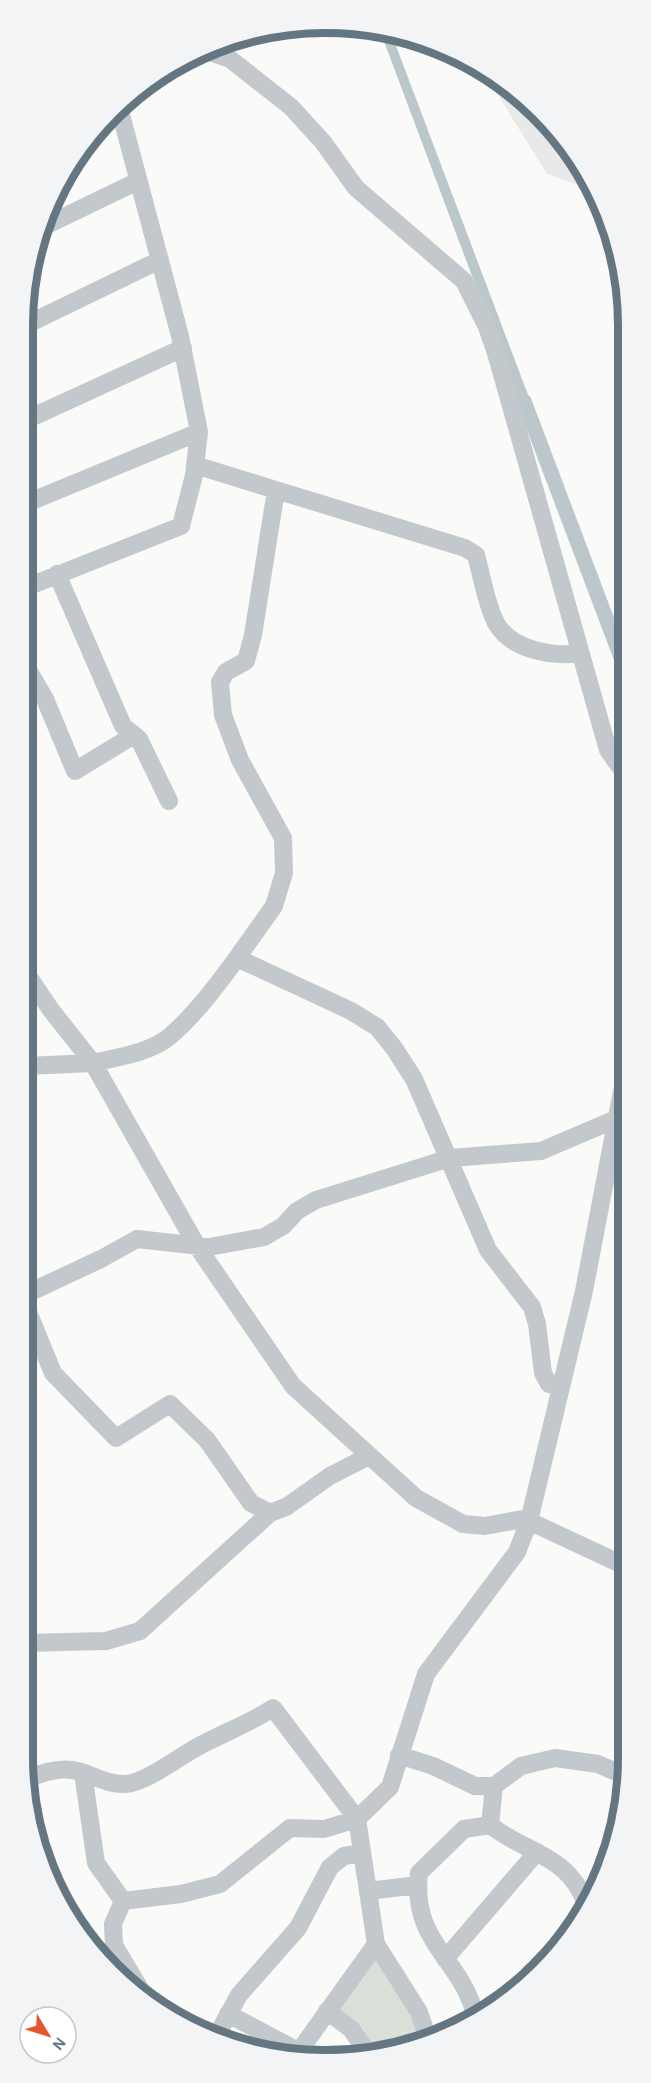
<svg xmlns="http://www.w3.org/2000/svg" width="651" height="2083" font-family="'Alegreya Sans',sans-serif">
  <rect width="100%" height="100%" fill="#fafaf8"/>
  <!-- built -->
  <path fill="#e8e9e9" d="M480,66l73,59 44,67 -50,-18z"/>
  <!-- green -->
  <path fill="#dadfd7" d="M372,1954l41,61 9,27 -18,8 -30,2 -41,-43z"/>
  <!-- water -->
  <path fill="#bbc7cb" d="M379,28l11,2 146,386 -10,4z"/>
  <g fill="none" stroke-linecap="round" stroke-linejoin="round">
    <!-- canal -->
    <path stroke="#bbc7cb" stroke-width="15" d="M524,401l101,267"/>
    <!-- path -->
    <path stroke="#bbbfc2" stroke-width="3" stroke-dasharray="3 3" stroke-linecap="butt" d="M609,1850l13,-61"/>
    <!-- minor -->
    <path stroke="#c3c8cc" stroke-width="18" d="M210,52l20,7 61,48 32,35 33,46 108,93 23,46 9,26 112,397 17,24
      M45,226l93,-45
      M28,324l132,-64
      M28,419l155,-71
      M195,465l81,25 -23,145 -7,26 -20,11 -6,10 3,33 17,45 43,78 1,35 -10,33 -37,52
      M276,490l189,58 11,7c6,21 10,49 20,68 15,27 56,34 84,30
      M27,503l172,-71
      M57,574l66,152 16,13 30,62
      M27,587l154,-61 13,-51 5,-43 -19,-96 -60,-225
      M27,668l18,31 30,72 59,-36
      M26,973l25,37 42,53c25,-6 56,-10 76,-26 26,-22 48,-52 68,-79l114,53 26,16 17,21 20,31 74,171 44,57 5,17 6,49 6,11 10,3
      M25,1066l68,-3 104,183 96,140 123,112 47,26 22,2 38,-7 6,2 94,44
      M25,1240l3,8
      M24,1295l77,-36 36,-20 72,8 55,-10 19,-11 14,-15 19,-11 134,-42 91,-7 75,-32
      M24,1302l29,71 63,65 54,-34 37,36 44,63 19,10 16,-6 44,-31 37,-19
      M23,1643l83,-2 34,-10 130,-118
      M399,1755l34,11 42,20h19l27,-20 34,-8 43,6 25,11
      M83,1773l13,90 27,38 58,-7 39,-10 70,-56 34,1 33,-10 33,-32 36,-113 91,-122 12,-31 55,-230 40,-210
      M27,1779c14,-6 29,-11 45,-9 18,2 33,15 53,14 22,-1 57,-30 78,-40 25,-13 45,-20 70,-36l84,111 19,125 43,68 9,27
      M490,1825l4,-39
      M368,1891l50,-6
      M123,1901l-10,23 1,21 28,47
      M445,1959l92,-107
      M529,1974l28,-28
      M327,2011l24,18 17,24
      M228,2014l70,37
      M476,2018c-14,-60 -65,-74 -57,-145l45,-44 26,-4c35,28 79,30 96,79
      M216,2037l23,-42 59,-67 32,-61 14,-11 18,-3
      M295,2057l81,-113"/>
  </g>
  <!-- crop -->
  <path d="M0 0H651V2083H0ZM325 33H326A292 292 0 0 1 618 325V1758A292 292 0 0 1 326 2050H325A292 292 0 0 1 33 1758V325A292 292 0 0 1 325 33Z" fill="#f3f4f5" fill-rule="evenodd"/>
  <path fill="none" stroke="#657683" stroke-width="8" d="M325 33H326A292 292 0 0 1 618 325V1758A292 292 0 0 1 326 2050H325A292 292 0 0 1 33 1758V325A292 292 0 0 1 325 33Z"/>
  <!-- north arrow -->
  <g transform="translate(48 2035) rotate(128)"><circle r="28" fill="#ffffff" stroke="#c1c8cd" stroke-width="1.5"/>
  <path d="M0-4.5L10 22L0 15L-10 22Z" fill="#e4572e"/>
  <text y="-9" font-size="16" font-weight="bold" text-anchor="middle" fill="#657683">N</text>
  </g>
</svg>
